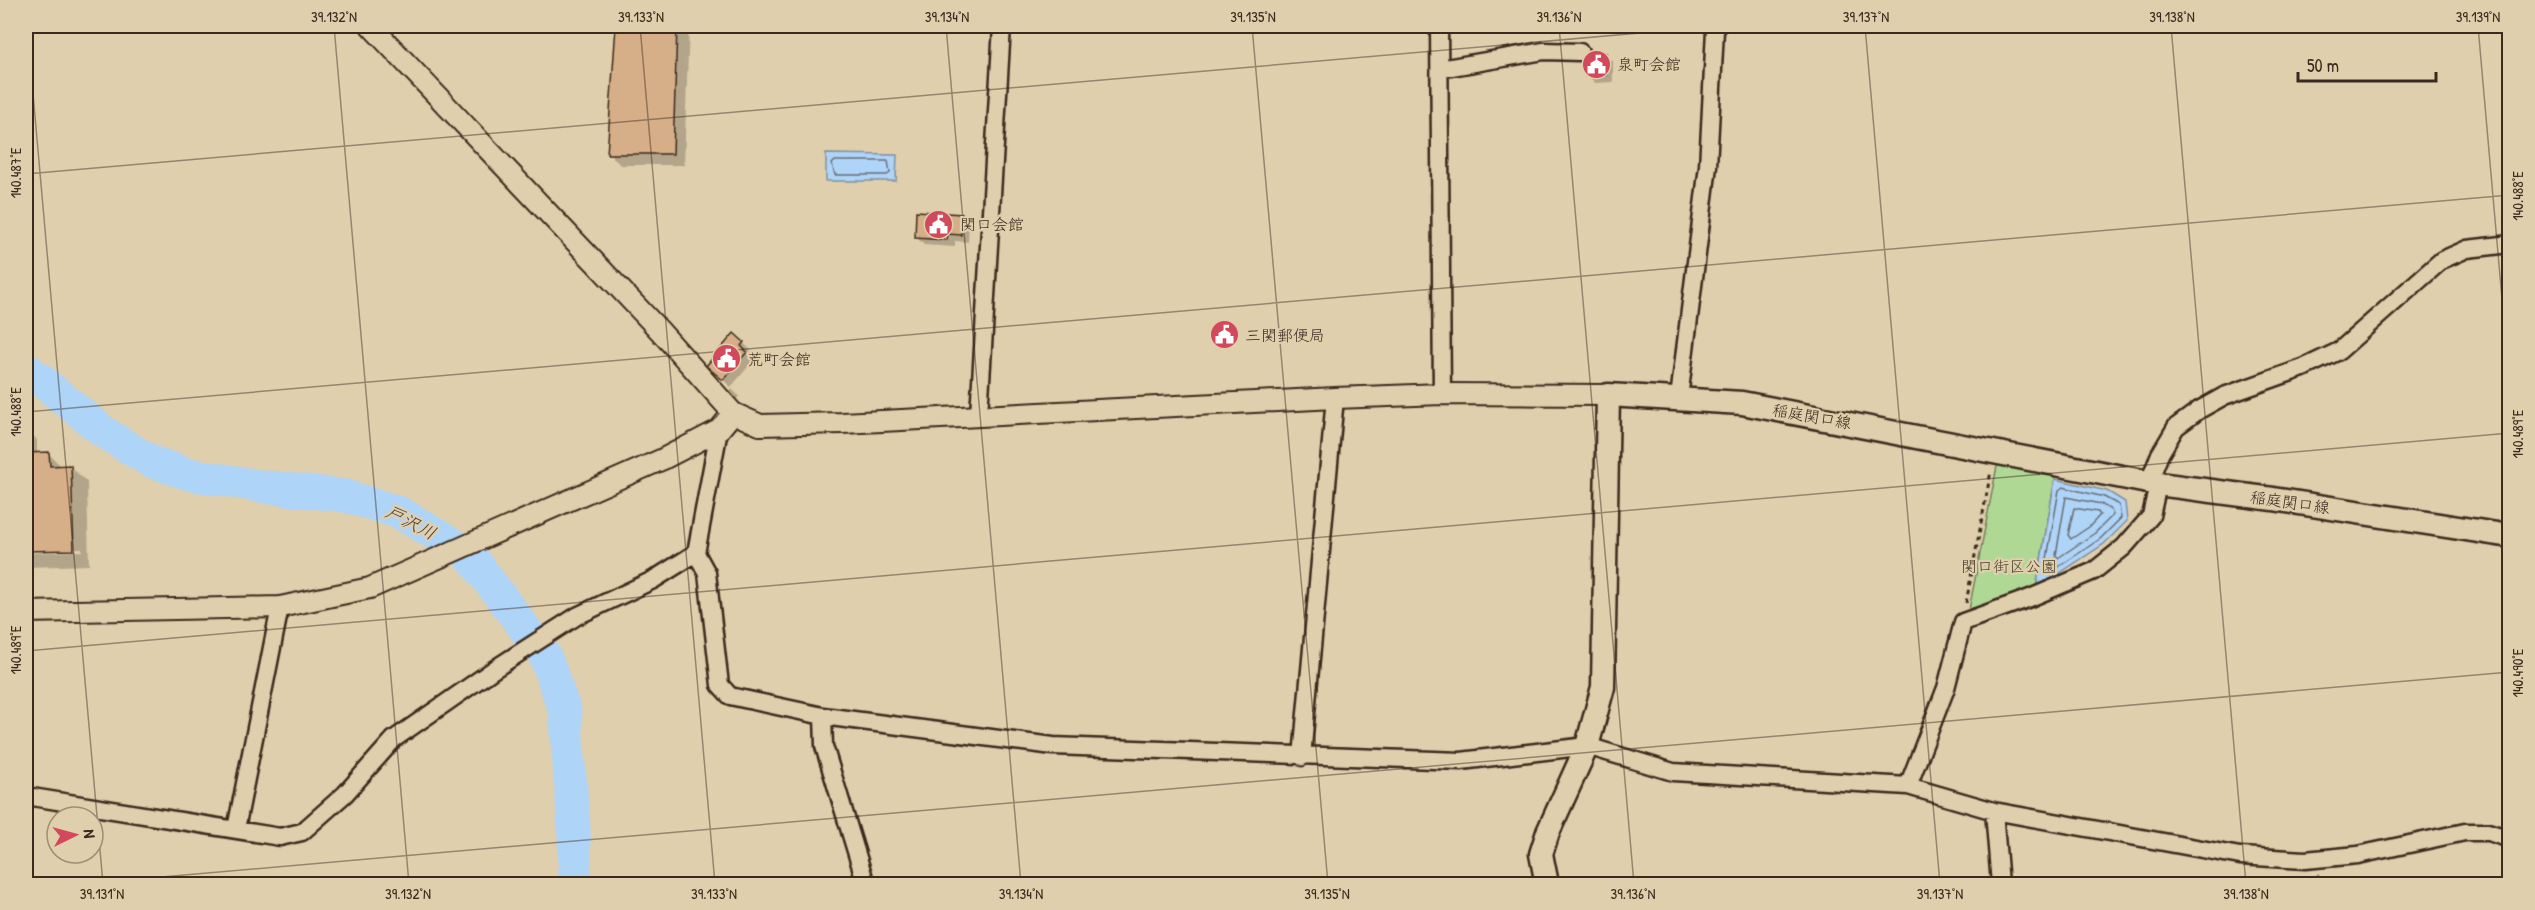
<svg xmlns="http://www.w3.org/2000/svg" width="2535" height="910" font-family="'Patrick Hand','Klee One',sans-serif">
  <rect width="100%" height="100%" fill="#e0cfac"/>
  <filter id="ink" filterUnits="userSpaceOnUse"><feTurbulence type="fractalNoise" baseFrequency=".0167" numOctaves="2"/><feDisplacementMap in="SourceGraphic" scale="12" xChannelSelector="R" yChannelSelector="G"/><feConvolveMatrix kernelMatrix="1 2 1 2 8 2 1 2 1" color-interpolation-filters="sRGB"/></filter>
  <g filter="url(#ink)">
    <!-- green -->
    <path fill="#afd895" stroke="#75815a" stroke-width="1.5" d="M1999,456l58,11 -21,122 -68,26z"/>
    <!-- water -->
    <path fill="#aed4f8" stroke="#8090a1" stroke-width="1.5" d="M826,154l71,1 -1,26h-70z
      M2055,479l52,12 18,11 2,19 -23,23 -68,45z"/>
    <!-- shadow -->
    <path fill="#0003" fill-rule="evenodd" d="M617,26h72l-5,139h-64l-11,-12z
      M1605,55l8,7v20l-18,1 -7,-8z
      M962,215l7,8 -1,19 -13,-1v6l-31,-2 -8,-8z
      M743,343l8,7 -3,4 6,6 -23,27 -15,-14z
      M732,389l7,7 -2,3 -8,-7z
      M26,428l11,12v14h12l13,13h9l16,15 2,83 -60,2 -3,-3zM82,548v3l-56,2v-3z"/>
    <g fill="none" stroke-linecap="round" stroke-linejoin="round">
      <!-- shore -->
      <path stroke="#696e75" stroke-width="1.5" d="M835,161h53l2,12 -3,2h-52l-3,-11z
        M2063,487l41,10 15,8 2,13 -21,21 -52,35 -3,-4 14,-80z
        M2066,497l35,7 10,6 2,5 -18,18 -37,25 -2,-3z
        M2074,508l24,4 2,3 -11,12 -18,12 -3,-4z"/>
      <!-- river -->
      <path stroke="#aed4f8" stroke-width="33" d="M26,368l79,65 45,28 38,13 71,12 87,10 52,16 71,42 76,102 20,55 9,118 1,55"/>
    </g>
    <!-- building -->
    <path fill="#d6af88" stroke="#3b2a1e" stroke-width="1.5" d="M616,26h61l-4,128h-66z
      M1586,53h20v22l-20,1z
      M916,211l46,3 -1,21 -13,-1 -1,6 -32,-2z
      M734,333l10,9 -3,4 6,6 -24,28 -17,-14z
      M49,452l1,14 21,-1 3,85 -48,1v-98z"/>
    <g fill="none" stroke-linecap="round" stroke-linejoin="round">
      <defs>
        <path id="minor" d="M1439,26l3,368
          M1440,69l104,-18 36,1
          M1679,398l29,-232 7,-136
          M979,415l23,-389
          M719,430l-23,123 11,20 13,112 10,11 93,20 230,30 408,15 126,-15 86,26 235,14 86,25 246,45 65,4 53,-5 107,-23h23l22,7
          M2149,482l11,-28 16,-27 23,-17 25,-14 79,-28 36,-17 103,-91 25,-11 43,-5
          M823,716l1,30 42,138
          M1302,757l33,-359
          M1908,786l38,-98 17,-66 67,-24 64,-27 30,-24 27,-31 7,-32
          M26,796l254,41 22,-5 43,-38 49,-55 102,-71 81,-52 76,-36 43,-27
          M1994,811l6,73
          M236,829l44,-222"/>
        <path id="tertiary" d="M371,26l289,305 73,82 27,12 82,-2 493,-25 107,-4 166,1
          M26,612l254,-5 90,-19 293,-129 56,-29 14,-17"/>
        <path id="secondary" d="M1547,884l-6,-30 7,-22 39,-86 16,-59 5,-292 134,8 416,81 115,15 237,37"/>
      </defs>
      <!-- minor casing -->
      <use href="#minor" stroke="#3b2a1e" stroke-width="21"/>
      <!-- tertiary casing -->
      <use href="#tertiary" stroke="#3b2a1e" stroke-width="24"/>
      <!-- secondary casing -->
      <use href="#secondary" stroke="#3b2a1e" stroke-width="27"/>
      <!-- path -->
      <path stroke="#3b2a1e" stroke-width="3" stroke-dasharray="4.5 4.5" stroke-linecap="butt" d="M1966,603l25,-132
        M2317,875l6,9"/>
      <!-- minor -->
      <use href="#minor" stroke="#e0cfac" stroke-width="16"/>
      <!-- tertiary -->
      <use href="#tertiary" stroke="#e0cfac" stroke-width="20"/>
      <!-- secondary -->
      <use href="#secondary" stroke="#e0cfac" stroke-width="22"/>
    </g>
  </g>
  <!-- ticks -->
  <path fill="none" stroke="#3b2a1e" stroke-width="1.5" stroke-opacity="0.45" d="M27,26l76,858M334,26l75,858M640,26l75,858M946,26l75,858M1252,26l76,858M1559,26l75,858M1865,26l75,858M2171,26l75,858M2478,26l32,364M26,174l1694,-148M26,412l2484,-217M26,651l2484,-218M81,884l2429,-212"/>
  <!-- icons -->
  <defs>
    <symbol id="civic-disc" viewBox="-11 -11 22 22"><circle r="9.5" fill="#d1495b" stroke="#e0cfac"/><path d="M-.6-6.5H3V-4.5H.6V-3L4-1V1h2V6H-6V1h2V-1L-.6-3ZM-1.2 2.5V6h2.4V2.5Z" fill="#fff"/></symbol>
  </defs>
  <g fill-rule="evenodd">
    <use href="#civic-disc" x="1580" y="48" width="33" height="33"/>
    <use href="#civic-disc" x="922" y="208" width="33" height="33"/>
    <use href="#civic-disc" x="1208" y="318" width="33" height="33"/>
    <use href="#civic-disc" x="710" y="342" width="33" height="33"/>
  </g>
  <g text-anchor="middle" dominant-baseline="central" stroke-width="4.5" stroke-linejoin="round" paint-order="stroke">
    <!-- poi labels -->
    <g font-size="16" fill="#3b2a1e" stroke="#e0cfac" text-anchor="start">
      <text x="1617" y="64">泉町会館</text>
      <text x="960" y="224">関口会館</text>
      <text x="1245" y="335">三関郵便局</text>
      <text x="747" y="359">荒町会館</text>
    </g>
    <!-- street labels -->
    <g font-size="16" fill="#3b2a1e" stroke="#e0cfac">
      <text transform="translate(1812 416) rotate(10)">稲庭関口線</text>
      <text transform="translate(2290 502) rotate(8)">稲庭関口線</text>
    </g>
    <!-- park labels -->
    <g font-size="16" fill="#473b2a" stroke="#e0cfac">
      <text x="2009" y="566">関口街区公園</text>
    </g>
    <!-- water labels -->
    <g font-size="18" font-style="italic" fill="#463b34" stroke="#e0cfac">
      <text transform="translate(411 522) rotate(27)">戸沢川</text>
    </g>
  </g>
  <!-- margin -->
  <rect width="2535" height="910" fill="none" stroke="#e0cfac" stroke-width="66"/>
  <!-- north arrow -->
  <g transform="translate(75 835) rotate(85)"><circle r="28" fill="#e0cfac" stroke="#9e8d73" stroke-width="1.5"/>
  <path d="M0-4.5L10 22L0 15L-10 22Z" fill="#d1495b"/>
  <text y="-9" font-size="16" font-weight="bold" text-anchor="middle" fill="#3b2a1e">N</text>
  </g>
  <!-- scale -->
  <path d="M2298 72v9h138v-9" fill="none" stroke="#3b2a1e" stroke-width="3"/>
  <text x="2307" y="72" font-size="18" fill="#3b2a1e" stroke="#e0cfac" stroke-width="4.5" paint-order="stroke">50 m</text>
  <rect x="33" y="33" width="2469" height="844" fill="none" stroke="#3b2a1e" stroke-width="2"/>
  <g font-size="15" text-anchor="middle" fill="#3b2a1e">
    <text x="334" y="22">39.132°N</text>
    <text x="641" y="22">39.133°N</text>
    <text x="947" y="22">39.134°N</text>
    <text x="1253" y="22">39.135°N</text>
    <text x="1559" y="22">39.136°N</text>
    <text x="1866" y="22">39.137°N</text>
    <text x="2172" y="22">39.138°N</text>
    <text x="2478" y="22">39.139°N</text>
    <text transform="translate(16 173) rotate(-90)" y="5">140.487°E</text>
    <text transform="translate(2518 196) rotate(-90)" y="5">140.488°E</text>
    <text transform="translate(16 412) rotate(-90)" y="5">140.488°E</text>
    <text transform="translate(2518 434) rotate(-90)" y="5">140.489°E</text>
    <text transform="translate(16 650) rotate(-90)" y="5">140.489°E</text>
    <text transform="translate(2518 673) rotate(-90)" y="5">140.490°E</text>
    <text x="102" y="899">39.131°N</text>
    <text x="408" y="899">39.132°N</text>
    <text x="714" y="899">39.133°N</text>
    <text x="1021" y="899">39.134°N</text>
    <text x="1327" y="899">39.135°N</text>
    <text x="1633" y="899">39.136°N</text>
    <text x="1940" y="899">39.137°N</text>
    <text x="2246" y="899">39.138°N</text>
  </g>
</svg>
